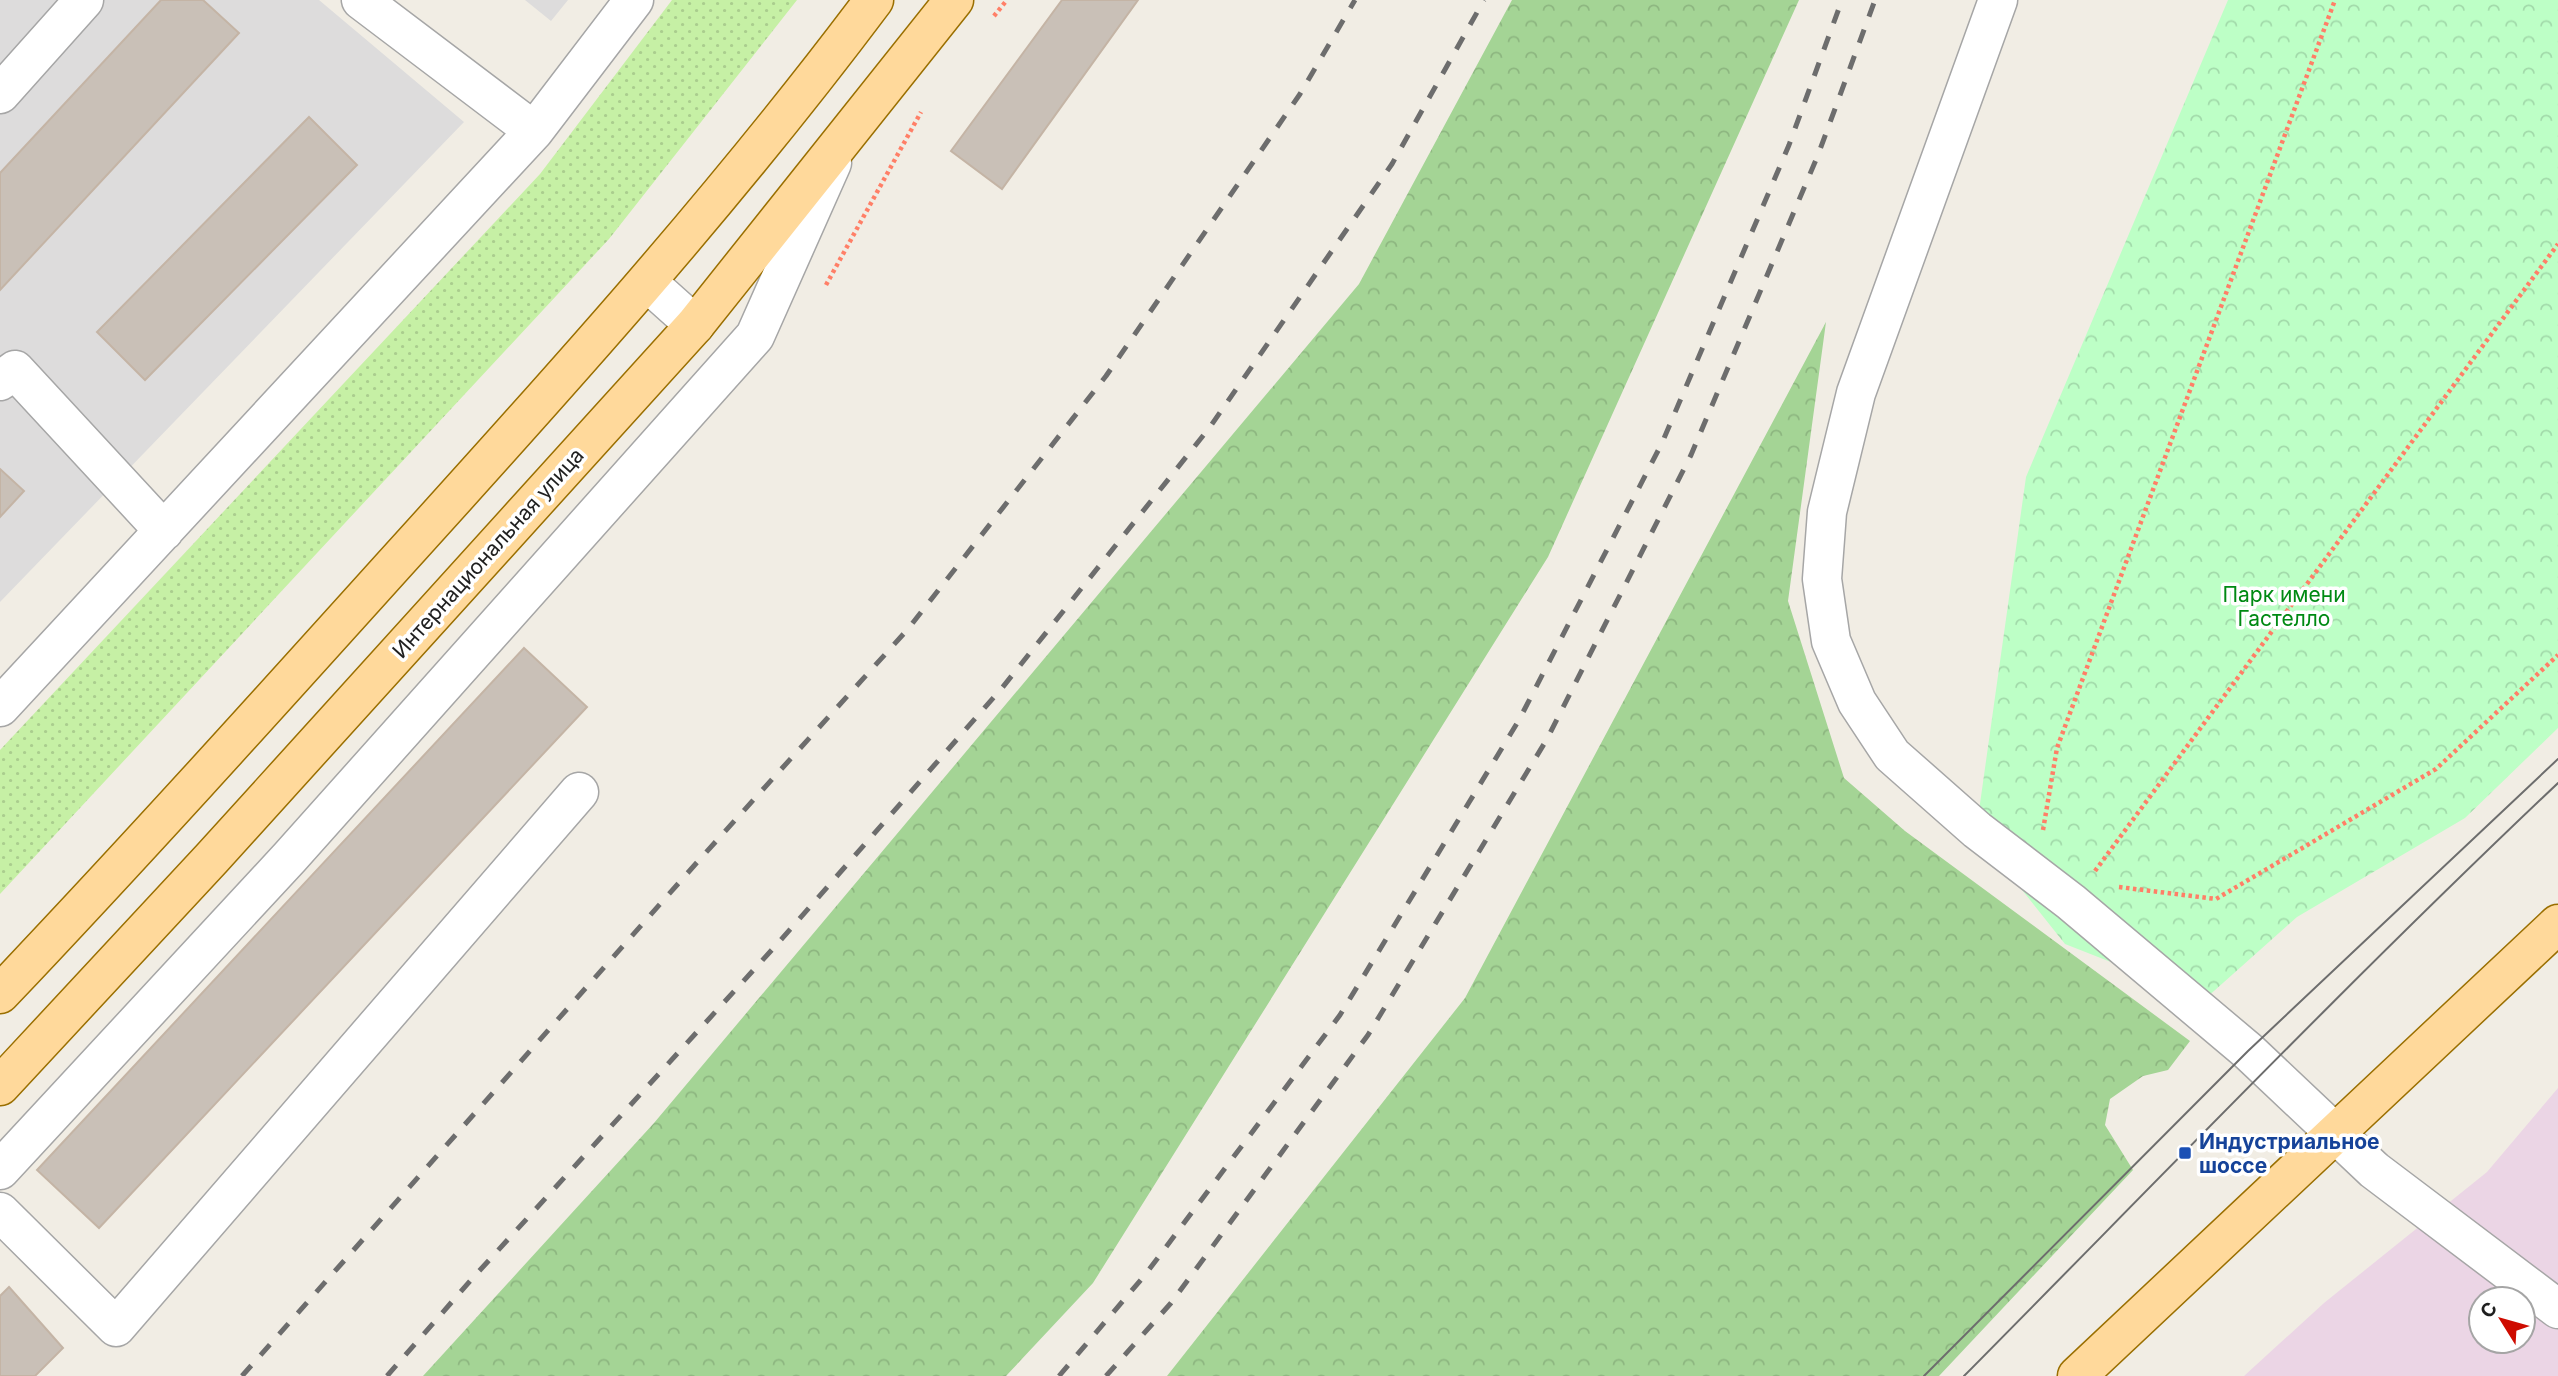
<svg xmlns="http://www.w3.org/2000/svg" width="2558" height="1376" font-family="Inter,sans-serif">
  <defs>
    <pattern id="grass-dots" width="8" height="8" patternUnits="userSpaceOnUse" patternTransform="scale(1.75)"><rect width="8" height="8" fill="#c6f0a5"/><path d="M2 2h.1M6 6h.1" fill="none" stroke="#aacd8e" stroke-width="1.8" stroke-linecap="round"/></pattern>
    <pattern id="forest-crowns" width="20" height="18" patternUnits="userSpaceOnUse" patternTransform="scale(1.75)"><rect width="20" height="18" fill="#a4d495"/><path d="M2 6a3 3 0 1 1 6 0M12 15a3 3 0 1 1 6 0" fill="none" stroke="#8db680"/></pattern>
    <pattern id="park-crowns" width="20" height="18" patternUnits="userSpaceOnUse" patternTransform="scale(1.75)"><rect width="20" height="18" fill="#bdffc6"/><path d="M2 6a3 3 0 1 1 6 0M12 15a3 3 0 1 1 6 0" fill="none" stroke="#a2daaa"/></pattern>
  </defs>
  <rect width="100%" height="100%" fill="#f1ede4"/>
  <!-- residential -->
  <path fill="#dddcdc" d="M0,0h319l145,122 -464,480z
    M525,0h43l-17,21z"/>
  <!-- industrial -->
  <path fill="#ebd5e5" fill-rule="evenodd" d="M2558,1088v288h-314l80,-73 163,-131zM2481,1299h42v42h-42z"/>
  <!-- grass -->
  <path fill="url(#grass-dots)" d="M672,0h125l-188,239 -609,655v-144l540,-576z"/>
  <!-- forest -->
  <path fill="url(#forest-crowns)" d="M1512,0h287l-251,557 -455,726 -87,93h-583l231,-253 705,-839z
    M1826,322l-38,279 56,177 61,53 285,210 -22,29 -25,6 -33,23 -5,26 28,45 -194,206h-772l298,-378z"/>
  <!-- park -->
  <path fill="url(#park-crowns)" d="M2228,0h330v728l-93,90 -168,99 -92,82 -140,-55 -89,-112 50,-355z"/>
  <!-- building -->
  <path fill="#c9c0b7" stroke="#c4b4a5" stroke-width="2" d="M161,0h42l36,33 -239,257v-117z
    M1062,0h76l-136,189 -51,-38z
    M309,117l48,48 -212,215 -48,-48z
    M0,469l24,22 -24,26z
    M524,648l63,59 -488,521 -62,-58z
    M9,1287l54,61 -28,28h-35v-80z"/>
  <g fill="none" stroke-linecap="round" stroke-linejoin="round">
    <defs>
      <path id="minor" d="M361,0l173,131
        M1998,0l-142,393 -29,119 -5,67 9,62 26,61 35,53 85,75 94,72 177,149 126,119 184,139
        M0,94l84,-94
        M647,282l48,43
        M0,381l15,-11 149,161
        M0,707l534,-576 100,-131
        M0,1170l290,-313 465,-521 77,-173
        M0,1212l116,115 463,-535"/>
      <path id="major" d="M0,994c133,-140 262,-283 391,-426 167,-184 334,-369 483,-568
        M0,1086l212,-228 483,-533 259,-325
        M2077,1376l481,-452"/>
    </defs>
    <!-- minor casing -->
    <use href="#minor" stroke="#a6a6a6" stroke-width="41"/>
    <!-- major casing -->
    <use href="#major" stroke="#9a6f00" stroke-width="41"/>
    <!-- path -->
    <path stroke="#ff7f67" stroke-width="4.5" stroke-dasharray="3.5 3.5" stroke-linecap="butt" d="M994,16l13,-16
      M826,285l95,-173
      M2043,830l14,-82 278,-748
      M2095,871l463,-627
      M2119,887l97,12 220,-130 122,-114"/>
    <!-- minor -->
    <use href="#minor" stroke="#fff" stroke-width="38"/>
    <!-- major -->
    <use href="#major" stroke="#ffd99b" stroke-width="38"/>
    <!-- tram -->
    <path stroke="#6d6d6d" stroke-width="2" d="M1924,1376l324,-325 310,-292
      M1964,1376c197,-199 391,-401 594,-593"/>
    <!-- rail -->
    <path stroke="#6d6d6d" stroke-width="5" stroke-dasharray="14 14" stroke-linecap="butt" d="M242,1376l458,-517 208,-230 198,-253 194,-282 55,-94
      M387,1376l84,-96 308,-338 223,-254 208,-261 182,-263 92,-164
      M1059,1376l86,-101 195,-260 179,-295 143,-277 127,-298 53,-145
      M1106,1376l65,-73 197,-268 179,-296 144,-284 127,-300 57,-155"/>
  </g>
  <!-- markers -->
  <rect fill="#1a4fb4" stroke="#fff" stroke-width="2.5" x="2178" y="1146" width="14" height="14" rx="3.5"/>
  <g text-anchor="middle" dominant-baseline="central" stroke-width="7" stroke-linejoin="round" paint-order="stroke">
    <!-- street labels -->
    <g font-size="21" fill="#1f1f1f" stroke="#fff">
      <text transform="translate(488 553) rotate(-48)">Интернациональная улица</text>
    </g>
    <!-- park labels -->
    <g font-size="21" fill="#008a13" stroke="#fff">
      <text x="2284" y="594">Парк имени<tspan x="2284" dy="24">Гастелло</tspan></text>
    </g>
    <!-- transit labels -->
    <g font-size="21" font-weight="bold" fill="#164399" stroke="#fff" text-anchor="start">
      <text x="2199" y="1141">Индустриальное<tspan x="2199" dy="24">шоссе</tspan></text>
    </g>
  </g>
  <!-- north arrow -->
  <g transform="translate(2502 1320) rotate(307)"><circle r="33" fill="#ffffff" stroke="#a5a5a5" stroke-width="2"/>
  <path d="M0-5L12 26L0 18L-12 26Z" fill="#ce0b00"/>
  <text y="-10" font-size="19" font-weight="bold" text-anchor="middle" fill="#1f1f1f">С</text>
  </g>
</svg>
